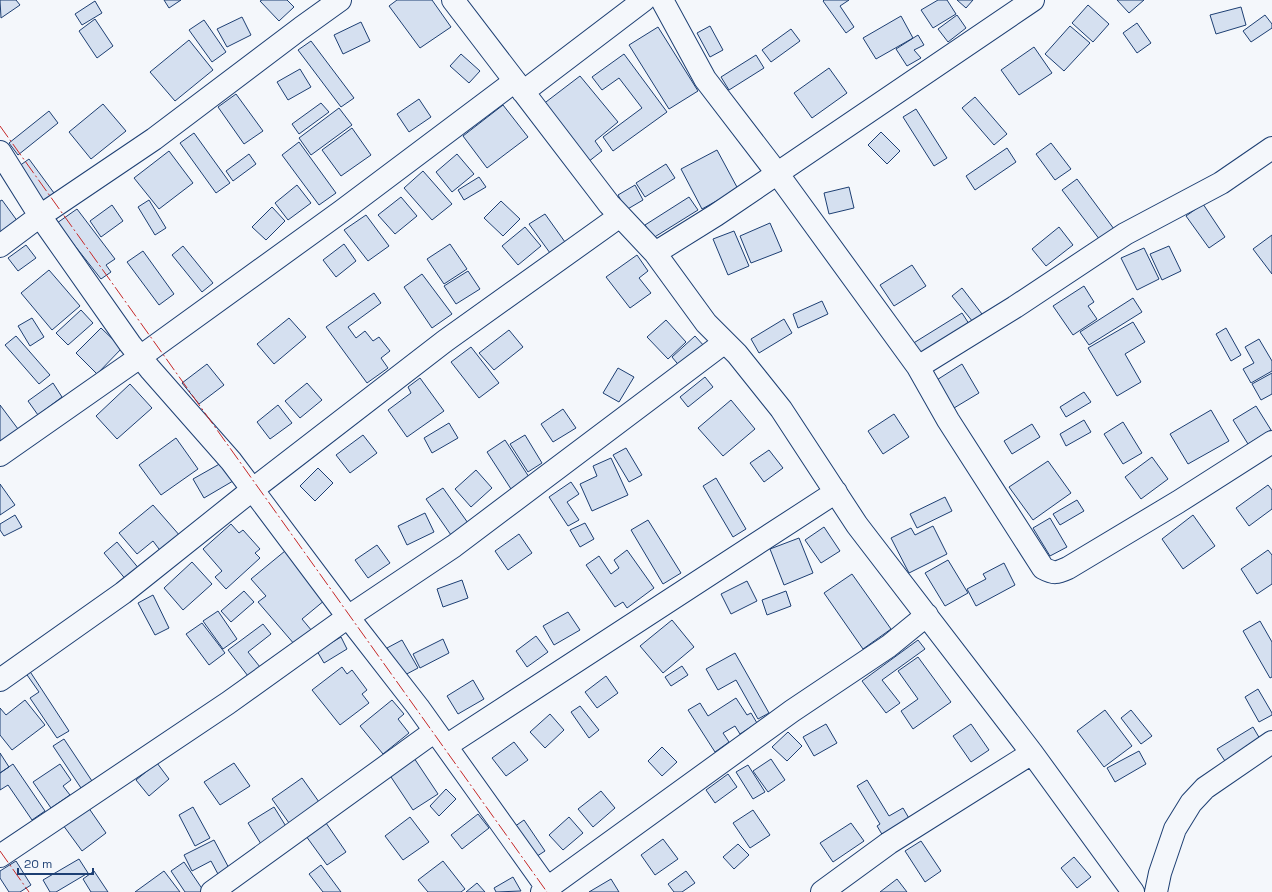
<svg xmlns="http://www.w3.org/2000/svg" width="1272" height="892" font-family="'Space Grotesk',sans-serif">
  <rect width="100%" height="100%" fill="#f4f7fb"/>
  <!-- building -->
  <path fill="#d5e0f0" stroke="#1d3f73" d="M0,0h16l4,5 -19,13z
    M164,0h17l-12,8z
    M262,0h25l7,7 -15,14 -19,-20z
    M397,0h35l19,27 -31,21 -31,-42z
    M824,0h25l-9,6 14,21 -8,6 -23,-32z
    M938,0h9l9,14 -23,14 -12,-18z
    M957,0h16l-7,8z
    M1117,0h27l-15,13z
    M95,1l7,12 -20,12 -7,-11z
    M1088,5l21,19 -16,18 -21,-19z
    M1241,7l5,18 -30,9 -6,-19z
    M957,15l9,13 -18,14 -10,-13z
    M1265,15l7,9v4l-21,14 -8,-11z
    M901,16l12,22 -37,21 -13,-21z
    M242,17l9,18 -24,12 -10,-18z
    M95,19l18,27 -16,12 -18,-27z
    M204,20l22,32 -14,10 -23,-32z
    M361,22l9,19 -27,13 -9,-19z
    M1137,23l14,20 -14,10 -14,-20z
    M710,26l13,24 -13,7 -13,-24z
    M1070,26l20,17 -26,28 -19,-17z
    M658,27l40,64 -29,18 -40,-64z
    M791,29l9,12 -29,21 -9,-12z
    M918,35l6,10 -10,5 7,8 -14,8 -11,-17z
    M189,40l24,30 -38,31 -25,-29z
    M311,41l43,57 -13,9 -43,-57z
    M1034,47l18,26 -33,22 -18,-25z
    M461,54l19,17 -11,12 -19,-17z
    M624,54l43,58 -54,39 -10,-14 39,-29 -23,-30 -17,12 -10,-13z
    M756,55l8,13 -35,22 -8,-13z
    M829,68l18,25 -35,25 -18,-25z
    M300,69l11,18 -23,13 -11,-18z
    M580,76l38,46 -23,19 7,10 -14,11 -46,-57z
    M236,94l27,37 -19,13 -26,-37z
    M975,97l32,37 -13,11 -32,-37z
    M419,99l12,18 -22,15 -12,-18z
    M321,103l8,9 -30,22 -7,-10z
    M103,104l23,27 -35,28 -22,-27z
    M503,105l25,32 -41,31 -24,-32z
    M339,108l13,17 -41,30 -12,-17z
    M916,109l31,49 -13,8 -31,-49z
    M49,111l9,12 -40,32 -9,-12z
    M352,128l19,27 -30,21 -19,-26z
    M881,132l19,19 -13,13 -19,-19z
    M194,133l36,50 -14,10 -36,-50z
    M299,142l37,51 -17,12 -37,-50z
    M1051,143l20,26 -16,11 -19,-26z
    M1007,148l9,14 -41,28 -9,-14z
    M717,150l21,39 -36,20 -21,-40z
    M169,151l24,32 -34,26 -25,-31z
    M249,154l7,10 -23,17 -7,-10z
    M457,154l17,20 -22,18 -16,-20z
    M29,159l25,34 -14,10 -25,-34z
    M666,164l9,14 -30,19 -9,-14z
    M423,171l29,33 -20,16 -28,-32z
    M479,177l7,10 -22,13 -6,-10z
    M1077,179l37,50 -14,11 -38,-50z
    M297,185l14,18 -23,17 -13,-17z
    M635,185l8,15 -17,10 -8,-15z
    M849,187l5,21 -25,6 -5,-21z
    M401,197l16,19 -22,18 -17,-19z
    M689,197l9,13 -45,28 -8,-13z
    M2,200l19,26 -21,15v-40z
    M149,200l17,28 -11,7 -17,-28z
    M501,201l19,18 -17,17 -19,-18z
    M1203,204l22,33 -16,11 -23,-32z
    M112,205l11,16 -22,16 -11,-16z
    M272,207l13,14 -19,19 -14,-13z
    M77,209l38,50 -9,6 5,7 -10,7 -44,-56z
    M545,214l20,28 -15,11 -21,-29z
    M366,215l23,31 -21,15 -24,-31z
    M770,223l12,28 -31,12 -11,-27z
    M525,227l16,19 -23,19 -16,-19z
    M1059,227l14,18 -27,21 -14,-17z
    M734,231l15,35 -21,9 -15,-36z
    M1272,235v39l-19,-25z
    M344,244l12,17 -20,16 -13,-17z
    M450,244l17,25 -23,15 -17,-25z
    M26,245l10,13 -18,13 -10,-13z
    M183,246l30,37 -11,9 -30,-37z
    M1169,246l12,25 -19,9 -12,-26z
    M1144,248l15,31 -22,11 -16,-32z
    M143,251l31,43 -15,11 -32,-43z
    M637,255l11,16 -9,7 12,15 -21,15 -24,-31z
    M912,265l14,21 -32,20 -14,-21z
    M49,270l31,36 -28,24 -31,-37z
    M468,271l12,18 -24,15 -12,-18z
    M422,274l30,40 -20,14 -28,-41z
    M1084,286l10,16 -6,4 9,13 -24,16 -20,-29z
    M962,288l20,26 -9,8 -21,-26z
    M374,293l7,10 -33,24 8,11 9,-7 8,10 6,-4 11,14 -9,7 7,10 -21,15 -41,-56z
    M1133,298l9,14 -53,33 -9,-13z
    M822,301l6,13 -30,14 -5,-14z
    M81,310l12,13 -25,22 -12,-12z
    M962,313l9,14 -51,31 -8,-14z
    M32,318l12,19 -14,9 -12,-20z
    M289,318l17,19 -32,27 -17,-20z
    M784,319l8,14 -33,20 -8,-14z
    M666,320l20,22 -18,17 -21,-22z
    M1133,322l12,20 -20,12 16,28 -24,14 -29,-48z
    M101,328l21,20 -25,26 -21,-21z
    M1226,328l15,27 -10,6 -15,-27z
    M509,330l14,17 -29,23 -15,-17z
    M16,336l34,39 -11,9 -34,-39z
    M695,336l10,11 -24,21 -9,-11z
    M1259,339l13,22v10l-21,12 -8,-14 11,-6 -9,-16z
    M471,347l28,36 -20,15 -28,-36z
    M207,364l17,21 -25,19 -17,-21z
    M962,364l17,29 -30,18 -17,-28z
    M618,368l16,9 -15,25 -16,-9z
    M1272,373v21l-11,6 -9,-16z
    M705,377l8,10 -25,20 -8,-10z
    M420,378l24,33 -37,26 -19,-27 23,-17 -3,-6z
    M53,383l9,14 -24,18 -10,-14z
    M307,383l15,17 -22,18 -15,-17z
    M130,384l22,24 -35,31 -21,-23z
    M1084,392l7,10 -25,15 -6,-10z
    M731,400l24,29 -32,27 -25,-28z
    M0,405l18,24 -16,13 -2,-2z
    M278,405l14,18 -22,16 -13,-17z
    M1256,406l15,24 -23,14 -15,-24z
    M563,409l13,19 -23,14 -12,-18z
    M1211,410l18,31 -41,23 -18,-30z
    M894,414l15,23 -26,17 -15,-23z
    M1084,420l7,12 -25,14 -6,-12z
    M1123,422l19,31 -19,11 -19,-30z
    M449,423l9,15 -26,15 -8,-15z
    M1032,424l8,13 -28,17 -8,-13z
    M363,435l14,18 -27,20 -14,-18z
    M525,435l17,28 -14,9 -18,-28z
    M176,438l22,31 -37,26 -22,-30z
    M505,440l24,37 -18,12 -24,-37z
    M626,448l16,27 -13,7 -16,-27z
    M769,450l14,18 -19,14 -14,-19z
    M1152,457l16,22 -27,20 -16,-22z
    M611,458l17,37 -36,16 -12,-27 17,-8 -4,-10z
    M1048,461l23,32 -38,27 -24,-33z
    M223,462l10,19 -29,17 -11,-19z
    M318,468l15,15 -18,18 -15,-15z
    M476,470l16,18 -21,19 -16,-18z
    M716,478l30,51 -13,8 -30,-51z
    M571,482l8,12 -12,8 12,18 -11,6 -19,-29z
    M0,484l15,21 -15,10z
    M1268,485l4,5v19l-23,17 -13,-18z
    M443,488l25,35 -17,12 -25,-36z
    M945,497l7,14 -35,17 -7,-14z
    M1077,500l7,11 -24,14 -7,-11z
    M153,505l28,32 -19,16 -9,-12 -16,13 -18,-21z
    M425,513l9,19 -27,13 -9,-19z
    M15,515l7,12 -18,9 -4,-6v-6z
    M1193,515l22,31 -32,23 -21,-30z
    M1050,518l17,29 -17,9 -17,-28z
    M648,520l33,53 -18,11 -32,-54z
    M585,523l9,16 -14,8 -10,-17z
    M231,524l8,9 4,-3 17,19 -5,4 5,5 -34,31 -11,-12 7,-6 -19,-22z
    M933,526l14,28 -38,19 -18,-35 20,-10 4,7z
    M824,527l16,24 -19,12 -16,-23z
    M519,534l13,19 -24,17 -13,-19z
    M799,538l14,35 -29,12 -14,-36z
    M117,542l23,28 -13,11 -23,-28z
    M377,545l13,18 -22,15 -13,-18z
    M627,550l27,38 -27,20 -4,-6 -8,5 -29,-42 13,-9 12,18 8,-6 -5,-8z
    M1268,550l4,5v29l-15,10 -16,-25z
    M285,551l40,49 -23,19 10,12 -17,14 -37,-43 8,-6 -15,-17z
    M948,560l20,33 -23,13 -20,-33z
    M192,562l20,22 -29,26 -19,-22z
    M1004,563l11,22 -39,21 -9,-17 19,-10 -3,-5z
    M852,574l39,55 -28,20 -39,-56z
    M462,580l6,18 -25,9 -6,-18z
    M747,581l10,20 -26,13 -10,-20z
    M244,591l10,11 -23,20 -10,-11z
    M786,591l5,15 -24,9 -5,-15z
    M153,595l16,33 -14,7 -17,-32z
    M218,611l19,28 -14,10 -20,-28z
    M568,612l12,18 -26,15 -11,-19z
    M672,620l22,27 -31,26 -23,-27z
    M1260,621l12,21v35l-2,1 -27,-47z
    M202,623l23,30 -16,12 -23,-31z
    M263,624l8,10 -23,18 12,15 -12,9 -20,-26z
    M536,636l12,16 -21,15 -11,-16z
    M341,637l6,12 -23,14 -7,-12z
    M443,639l6,14 -29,15 -7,-14z
    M402,640l16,28 -15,8 -16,-28z
    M918,640l7,9 -43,31 18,23 -14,10 -24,-32z
    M735,653l34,60 -11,6 -22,-39 -18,10 -12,-21z
    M918,657l33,45 -38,27 -12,-18 17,-12 -20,-28z
    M682,666l6,9 -17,11 -6,-9z
    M342,667l5,7 5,-4 15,20 -5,4 7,9 -29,22 -28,-35z
    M29,670l40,61 -12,7 -27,-40 9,-6 -14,-20z
    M606,676l12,17 -21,15 -12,-16z
    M473,680l11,19 -26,15 -11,-18z
    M1258,689l14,24v2l-13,7 -14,-25z
    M736,698l11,17 4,-2 6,10 -17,11 -5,-8 -12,7 6,9 -14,10 -27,-42 12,-7 8,13z
    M25,700l20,25 -33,25 -12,-15v-27l6,7z
    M392,700l12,14 -6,5 11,14 -26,21 -23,-28z
    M580,706l19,24 -10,8 -18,-26z
    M1105,710l27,36 -28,21 -27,-36z
    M1131,710l21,26 -11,8 -20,-26z
    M550,714l14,16 -19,18 -15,-16z
    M826,724l11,19 -23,13 -11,-19z
    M971,724l18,26 -18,12 -18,-26z
    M1253,727l7,12 -35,22 -8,-12z
    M788,732l14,14 -15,15 -15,-14z
    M64,739l28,42 -11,7 -28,-42z
    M514,742l14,18 -22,16 -14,-18z
    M662,747l15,15 -15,14 -14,-15z
    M1139,751l7,13 -31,18 -8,-14z
    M0,753l9,14 -9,6z
    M414,758l24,36 -25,16 -24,-36z
    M771,759l14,21 -17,12 -15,-21z
    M157,763l12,16 -20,17 -13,-16z
    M234,763l16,23 -30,19 -16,-23z
    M13,764l32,47 -13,9 -24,-35 -8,5v-17z
    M60,764l11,16 -8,6 7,9 -19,13 -18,-26z
    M748,765l17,27 -12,7 -17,-27z
    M728,774l9,13 -22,16 -9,-13z
    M302,778l17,24 -30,21 -17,-24z
    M867,780l22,36 14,-8 7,12 -27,16 -6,-10 3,-2 -23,-38z
    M446,789l10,10 -17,17 -9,-10z
    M601,791l14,17 -22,19 -15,-18z
    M88,807l18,26 -24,18 -19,-26z
    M193,807l17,31 -15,8 -16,-31z
    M274,807l13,21 -26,16 -13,-21z
    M753,810l17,25 -20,13 -17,-25z
    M478,814l11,14 -27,21 -11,-14z
    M410,817l19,25 -26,18 -18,-24z
    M569,817l14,16 -20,17 -14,-15z
    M524,820l21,31 -14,9 -20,-31z
    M326,823l20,29 -19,13 -21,-29z
    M851,823l13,18 -31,21 -13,-19z
    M663,839l15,20 -23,16 -14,-20z
    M214,840l16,30 -11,6 -8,-15 -19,10 -8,-16z
    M921,841l20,30 -16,11 -20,-31z
    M738,844l11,11 -15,14 -11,-12z
    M1074,857l17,20 -14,11 -16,-20z
    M79,859l9,14 -32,19h-6l-7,-12z
    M16,861l15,24 -11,7h-11l-9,-14v-7z
    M443,861l22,28 -4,3h-33l-10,-12z
    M184,862l19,28 -3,2h-15l-14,-21z
    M321,865l20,27h-18l-14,-18z
    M94,871l14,21h-17l-8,-13z
    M164,871l16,21h-45z
    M686,871l9,12 -13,9h-8l-6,-8z
    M513,877l8,14 -25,1 -2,-4z
    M611,879l8,13h-30z
    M897,879l10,13h-27z
    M477,883l8,9h-19z"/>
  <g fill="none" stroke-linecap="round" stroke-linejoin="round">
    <defs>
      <path id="minor" d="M453,0l156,204 46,49 51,70 31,31 44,55 76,116 175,228 101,139
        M662,0l43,79 72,94 141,194 30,53 95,148c11,6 14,5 25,0l110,-66 94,-60
        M523,92l121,-92
        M0,152l40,64 90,128 20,25 81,92 117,156 70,90 132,185
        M0,246l40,-30 114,-77 147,-111 39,-28
        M655,253l61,-38 317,-215
        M918,367l97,-60 110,-73 96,-51 51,-35
        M0,455l140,-98 202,-146 173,-130
        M0,680l123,-87 129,-103 193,-149 175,-125
        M446,746l390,-254
        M0,856l228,-153 120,-86 106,-71 271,-204
        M212,892l223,-161
        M542,892l250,-181 97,-65 38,-31
        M822,892l67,-49 143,-90
        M1156,892l4,-19 15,-44 16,-26 14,-15 67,-46"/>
    </defs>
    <!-- minor casing -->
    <use href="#minor" stroke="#1d3f73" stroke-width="24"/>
    <!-- minor -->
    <use href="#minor" stroke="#f4f7fb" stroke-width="22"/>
    <!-- power -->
    <path stroke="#c62828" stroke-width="1" stroke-dasharray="14 3 2 3" stroke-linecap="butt" d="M0,126l547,766
      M0,851l29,41"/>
  </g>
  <!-- scale -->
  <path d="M18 868v6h75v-6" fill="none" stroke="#1d3f73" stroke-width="2"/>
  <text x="24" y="868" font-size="12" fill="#1d3f73" stroke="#f4f7fb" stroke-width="3" paint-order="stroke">20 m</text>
</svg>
